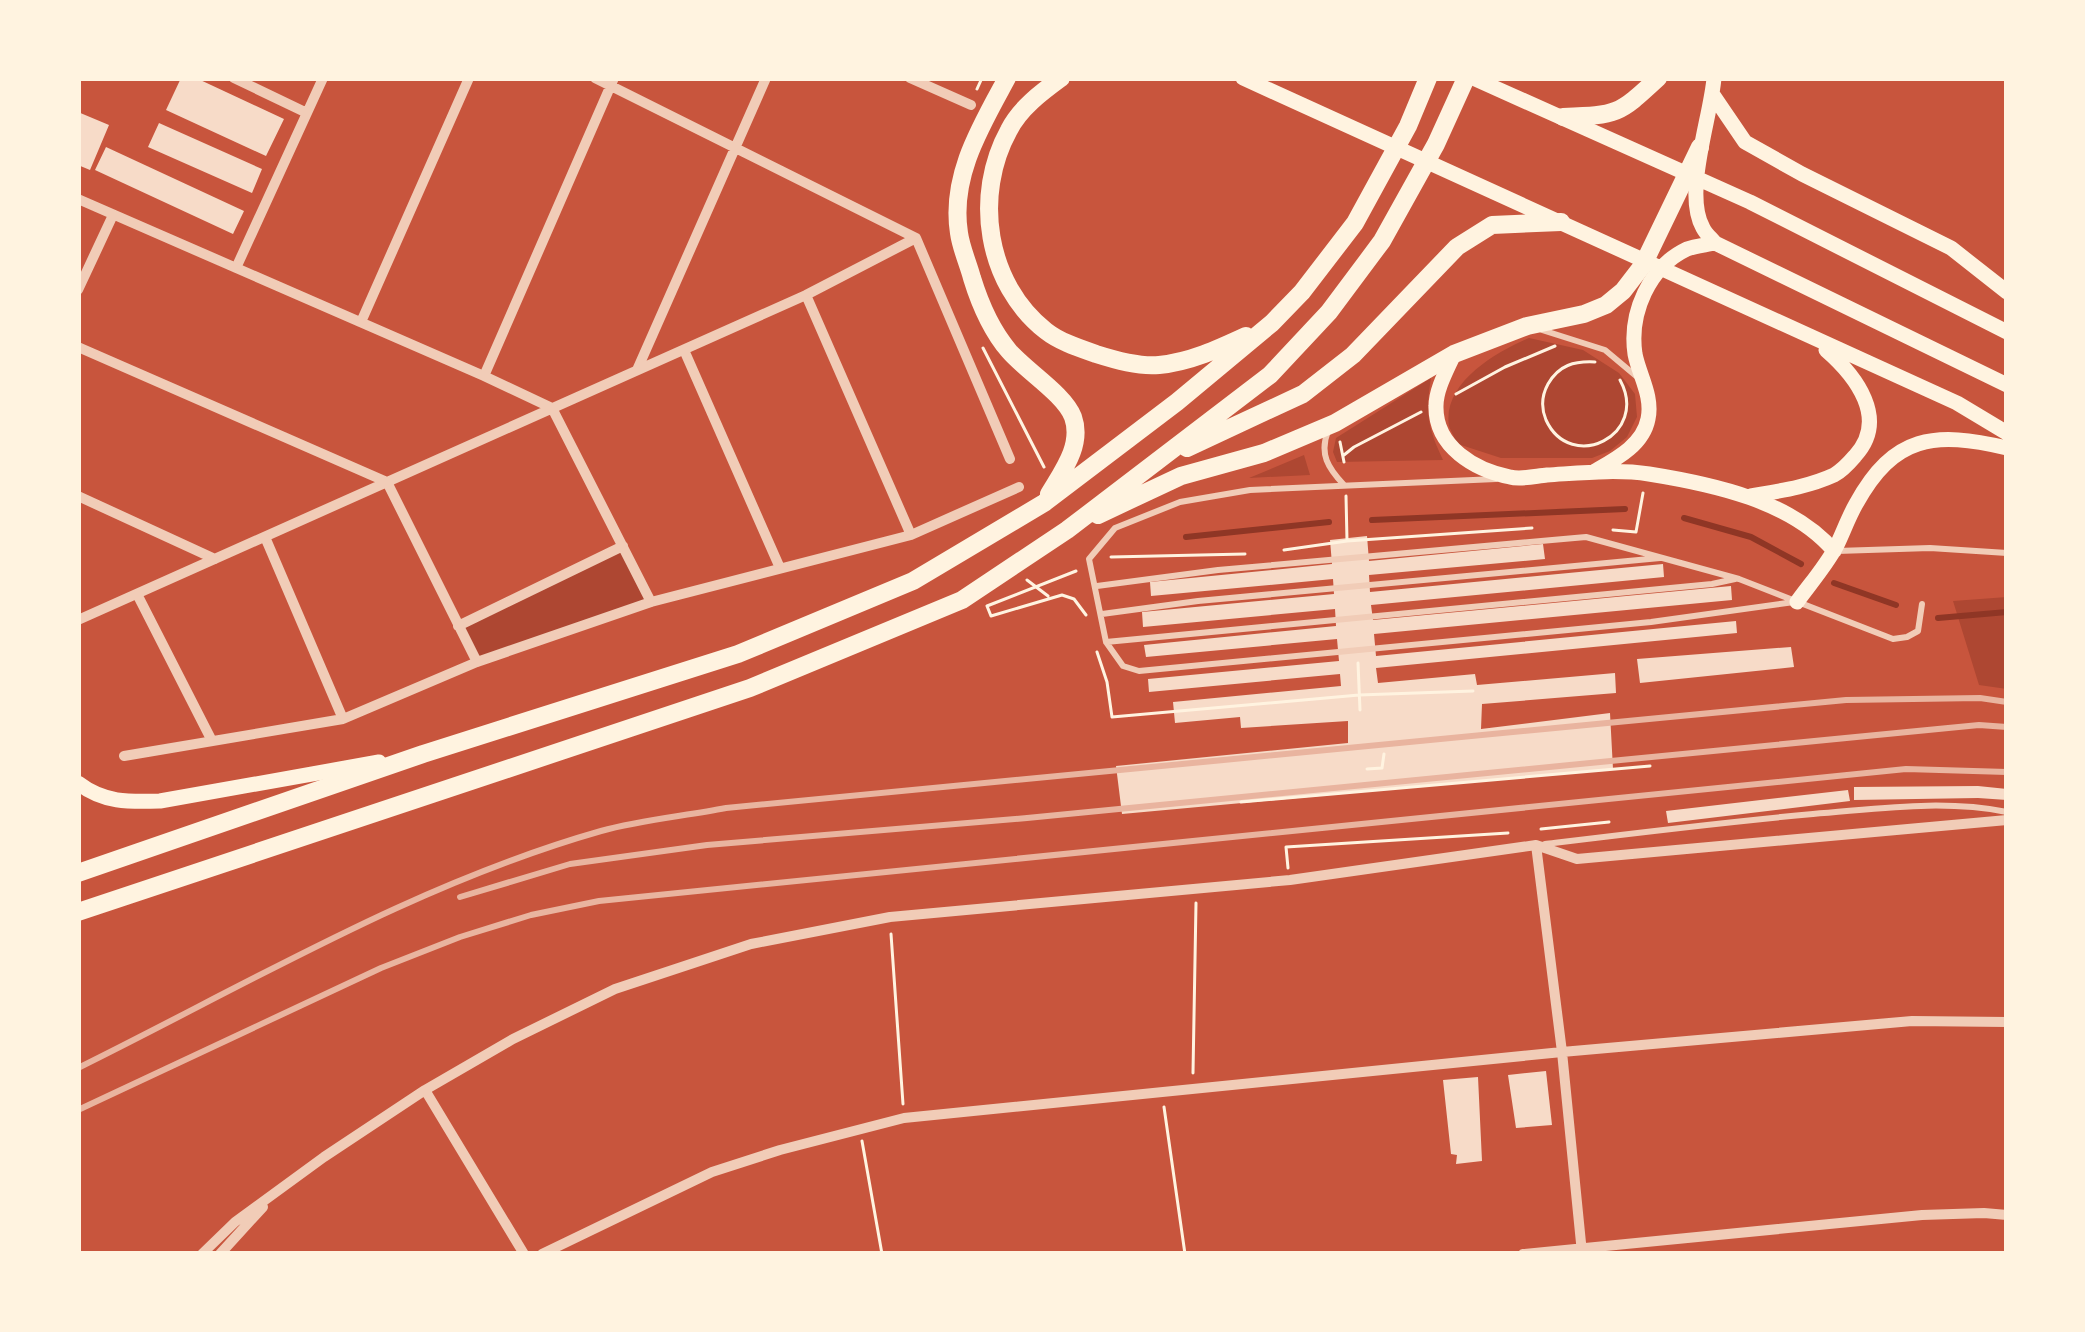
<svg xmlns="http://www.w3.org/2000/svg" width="2085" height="1332" font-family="Quicksand,sans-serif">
  <rect width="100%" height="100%" fill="#c8553d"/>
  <!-- green -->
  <path fill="#ae4732" d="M1529,338l54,12 36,23 16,21 2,23 -10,20 -17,14 -18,7h-91l-43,-14c-1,-1 -9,-17 -9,-18 -7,-43 47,-74 80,-88z
    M1431,378c-6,36 -3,50 12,82l-106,2 -4,-10 3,-14z
    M1304,455l6,20 -61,3z
    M623,548l27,53 -175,57 -16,-31z
    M2007,597v92l-28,-4 -26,-84z"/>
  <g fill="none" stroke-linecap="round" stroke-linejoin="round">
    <!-- stream -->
    <path stroke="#8f3625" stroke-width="6" d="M1684,518l67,19 50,27
      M1372,520l253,-11
      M1186,537l143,-15
      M1834,583l62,22
      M1938,618l69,-6"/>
  </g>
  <!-- building -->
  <path fill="#f7dbc8" d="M181,78h15l88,41 -18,37 -100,-46z
    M78,112l31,13 -19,45 -12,-5z
    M159,123l103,46 -10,24 -104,-46z
    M106,147l138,64 -11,23 -138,-64z
    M1367,536l2,25 174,-17 2,15 -176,16 1,17 293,-28 1,13 -293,28 2,15 358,-34 1,14 -358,34 2,22 360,-35 1,12 -361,35 2,15 97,-9 2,11 138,-12 1,20 -134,11 -1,25 129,-16 3,56 -491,45 -6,-48 232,-23v-22l-107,7 -1,-11 -65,6 -2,-21 168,-16 -1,-12 -191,18 -1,-13 191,-18 -2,-22 -191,18 -2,-12 192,-19 -1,-17 -192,18 -1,-15 192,-18 -1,-15 -182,17 -1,-14 182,-18 -2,-24z
    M1791,647l3,20 -154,16 -3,-24z
    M1978,786l29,3v11l-29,-2 -124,2v-13z
    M1848,790l2,11 -182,22 -2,-12z
    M1546,1071l6,54 -36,3 -8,-53z
    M1478,1077l4,84 -26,3 1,-9 -6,-1 -8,-74z"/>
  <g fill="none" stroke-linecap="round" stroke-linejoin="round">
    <!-- path -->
    <path stroke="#fff3e0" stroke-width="3" d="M977,89l5,-11
      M983,348l61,119
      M1595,362c-21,-1 -36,3 -47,22 -6,11 -7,24 -2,36 25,54 104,15 74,-40
      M1456,394l49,-27 50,-21
      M1340,442l4,20
      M1344,455l10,-8 67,-35
      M1346,496l1,44
      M1613,530l23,2 7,-39
      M1284,550l63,-9 185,-13
      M1111,557l134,-3
      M1076,571l-89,35 4,10 71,-21 12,4 12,16
      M1027,580l21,16
      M1097,652l10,30 5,35 247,-22 114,-4
      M1358,663l2,47
      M1367,769l15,-1 2,-14
      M1241,802l409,-36
      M1541,829l68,-7
      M1288,868l-2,-21 222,-14
      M891,934l12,170
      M1193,1073l3,-170
      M1164,1107l21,147
      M862,1141l20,113"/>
    <!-- service -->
    <path stroke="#f1ccb7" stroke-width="6" d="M1542,330l63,20 31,26
      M1328,431c-9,23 0,37 16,54
      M1496,479l-246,11 -70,12 -65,26 -26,31 17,83 17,24 16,5 512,-49 143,-20
      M1837,551l93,-3 77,5
      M1097,586l121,-16 368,-33 153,42 154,60 14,-2 11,-6 4,-27
      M1102,614l96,-13 462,-43
      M1106,642l606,-58 23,-5
      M1545,844c90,-11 179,-22 268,-30 66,-5 128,-15 194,-2"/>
    <!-- minor -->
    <path stroke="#f1ccb7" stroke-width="10" d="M234,78l73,35
      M595,78l321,160
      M910,78l61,27
      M78,199l406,177 68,32 99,194
      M916,238l94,221
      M236,268l87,-190
      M78,290l35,-75
      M806,295l105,240
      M361,322l108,-244
      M78,347l309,135 90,180
      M684,350l96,218
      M637,370l129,-292
      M484,376l130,-298
      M78,496l137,63
      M265,537l78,182
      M137,594l74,145
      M78,620l728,-325 110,-57
      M458,626l165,-80
      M124,756l219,-37 134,-57 174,-60 260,-67 108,-48
      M1536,845l26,207 20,201
      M425,1090l99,164
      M202,1254l33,-32 89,-65 101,-67 88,-51 102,-50 136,-45 139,-27 400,-37 246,-35 41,14 430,-39
      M220,1254l43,-47
      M542,1254l170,-82 68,-22 124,-32 658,-66 350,-31 95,1
      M1523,1254l399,-39 62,-2 23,2"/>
    <!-- secondary -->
    <path stroke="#fff3e0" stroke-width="15" d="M1243,78l714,325 50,30
      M1473,78l277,124 257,130
      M1714,78c-3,39 -31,115 -11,150 3,6 8,10 12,15l292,142
      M1713,95l32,47 57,32 149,74 56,44
      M1454,354c-7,16 -18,35 -18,52 -1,41 39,64 74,71 11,3 26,-1 37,-2 33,-2 69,-6 102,-1 63,10 143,27 185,77
      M1595,471c21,-12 48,-26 53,-52 5,-23 -9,-44 -13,-65 -6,-41 14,-87 52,-105 8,-3 19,-4 28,-6
      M1751,496c28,-5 57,-9 83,-21 9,-5 15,-12 21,-19 34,-37 1,-80 -29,-106
      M1797,602c13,-18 28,-35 39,-55 7,-14 12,-29 20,-43 38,-69 78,-73 151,-56
      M78,783c26,20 51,19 82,18l219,-39"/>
    <!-- trunk -->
    <path stroke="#fff3e0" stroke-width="18" d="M1007,78c-26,48 -57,98 -48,155 2,15 9,30 13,45 8,26 19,52 37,73 17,20 55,43 64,66 10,28 -11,55 -24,77
      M1061,78c-19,14 -41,30 -52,52 -36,65 -23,154 37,201 14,11 33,17 50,23 19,6 43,13 63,11 31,-3 59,-16 87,-29
      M1563,117c55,-2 55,-2 95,-39
      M1187,448l116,-54 50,-39 104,-108 35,-22 69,-3
      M1098,515l83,-39 83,-23 71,-30 119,-69 73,-28 57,-12 22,-9 17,-14 20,-26 57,-118
      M78,873l345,-119 315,-100 175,-73 131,-78 133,-101 95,-79 30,-31 53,-69 53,-97 20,-48
      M78,912l672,-224 212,-88 105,-70 203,-155 59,-63 53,-71 54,-97 30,-66"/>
    <!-- rail -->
    <path stroke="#e9b49f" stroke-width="6" d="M460,897l110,-33 137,-19 320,-27 952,-93 28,2
      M78,1068c172,-85 337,-184 523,-237 40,-11 84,-15 125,-23l1120,-108 134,-2 27,4
      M78,1110l303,-142 79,-31 71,-22 68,-14 1307,-132 101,3"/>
  </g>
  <!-- border -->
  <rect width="2085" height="1332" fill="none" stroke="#fff3e0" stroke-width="162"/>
</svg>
